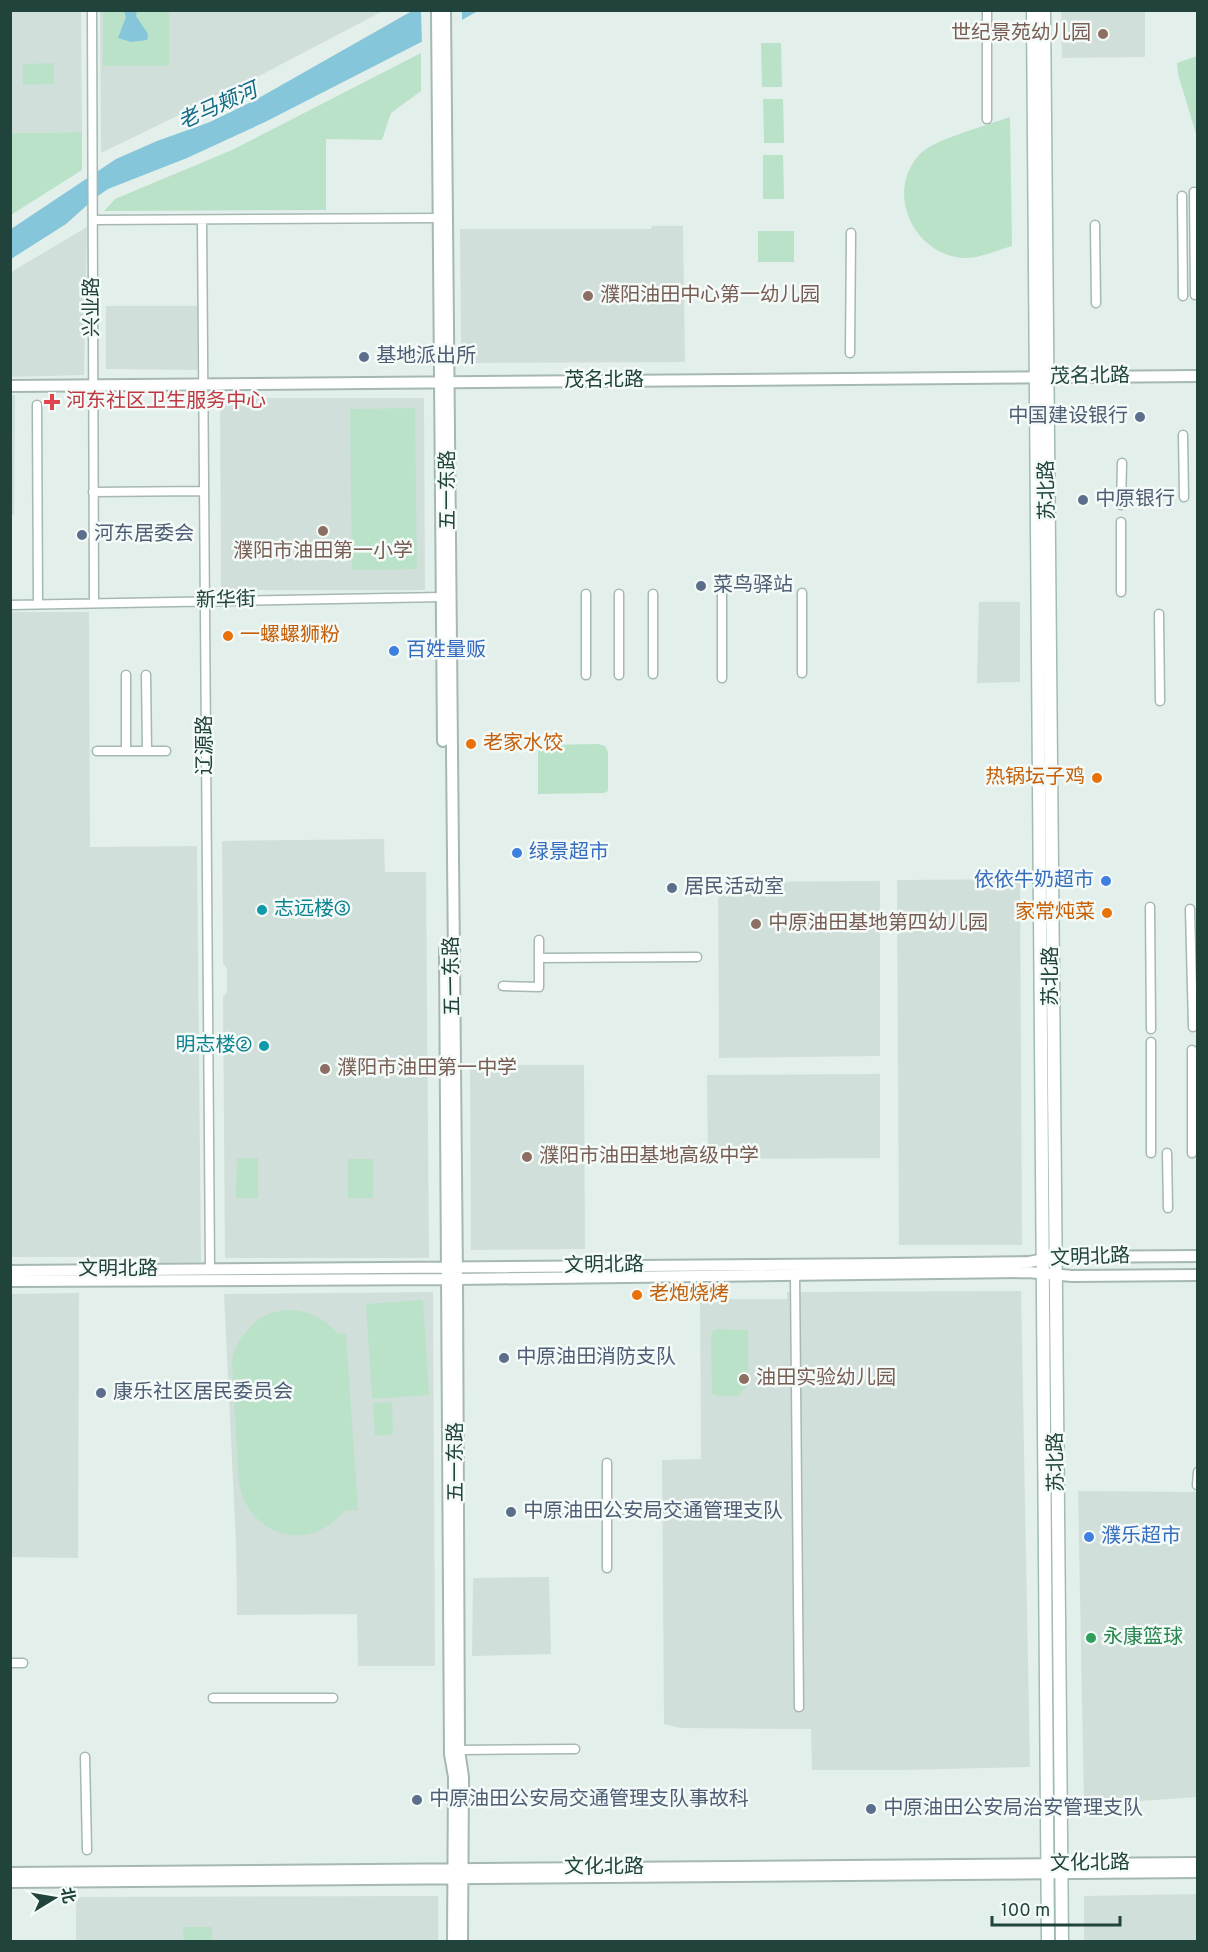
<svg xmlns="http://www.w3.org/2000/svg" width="1208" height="1952" font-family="Overpass,'Noto Sans SC',sans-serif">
  <rect width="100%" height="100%" fill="#e3efea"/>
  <!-- built -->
  <path fill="#d1dfda" d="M10,11h71l1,121 -71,1z
    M100,11h283l-124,65 -158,77z
    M1061,11h84v46l-83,1z
    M652,226h31l2,136 -214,1 -10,-13 -1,-121h191z
    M87,227l-3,148 -73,2v-105z
    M106,306h91v64l-91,-1z
    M11,395h4l-1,120h-3z
    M220,398h204l1,192h-204z
    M979,602h41v80l-43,1z
    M11,612h78l1,235 107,-1 4,416 -41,1 -1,-6h-148z
    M384,839l1,33h41l3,386h-204l-2,-261 4,-5v-23l-4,-6 -1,-122z
    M1020,879l2,366h-123l-2,-365z
    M880,881v175l-161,2 -1,-176z
    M470,1065h114l1,184 -114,1z
    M880,1074v84l-172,1 -1,-84z
    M1021,1291l9,476 -127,3h-91l-1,-41 -131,-1 -16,-4 -2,-264 39,-1 -1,-160h87v-7z
    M433,1292l2,374h-77l-1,-52 -120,1 -1,-73 -12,-248z
    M79,1293l-1,265 -67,-1v-263z
    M1078,1491l119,1v305l-113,8z
    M549,1577l2,77 -79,2 1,-78z
    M1197,1894v47h-113v-45z
    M438,1896v45l-362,1v-45z"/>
  <!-- green -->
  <path fill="#bae2c8" d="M103,11h66v55h-66z
    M761,43h20l1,44h-20z
    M421,53v38l-30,22 -9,27 -56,-1v71l-222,1 11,-12 117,-49z
    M1197,56l1,1 -1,80 -19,-63 -1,-11z
    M54,63v21l-31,1v-21z
    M763,99h20l1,44h-20z
    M1010,117l2,129c-15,4 -33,13 -49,12 -51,-4 -79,-68 -42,-105 14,-14 68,-28 89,-36z
    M82,132v38l-71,45v-82z
    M763,155h20l1,44h-21z
    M758,231h36v31h-36z
    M415,408l2,161 -65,1 -2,-161z
    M598,744l7,2 3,6v39l-4,2 -66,1v-45l6,-4z
    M237,1158h21v40h-22z
    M348,1159h25v39h-25z
    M423,1300l6,95 -57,4 -6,-95z
    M290,1310c20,1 35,9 48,24h8l12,176 -14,1c-35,43 -94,26 -105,-27l-7,-120 1,-9 7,-16 17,-19 16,-8z
    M717,1329l31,1v56l-7,6 -2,4h-21l-6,-2 -1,-59 2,-4z
    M392,1402l1,32 -18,2 -2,-33z
    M183,1927h29v14h-28z"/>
  <!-- water -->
  <path fill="#85c6da" d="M124,11h13l-1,5 12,18 -1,6 -16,2 -13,-4 8,-21z
    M412,11h66l-47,26 -166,85 -78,36 -79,31 -13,9 -29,26 -55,35v-30l105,-70 41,-18 53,-19 47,-23z"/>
  <!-- pier -->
  <path fill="#e3efea" d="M421,11h41v13l-40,21z"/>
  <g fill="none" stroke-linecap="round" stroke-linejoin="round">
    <defs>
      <path id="minor" d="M92,10l2,593
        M987,10v109
        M1194,192l1,103
        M1182,196l1,100
        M94,220l345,-2
        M202,220l8,1050
        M1095,225l1,78
        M850,353l1,-120
        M37,405l1,199
        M1183,435l1,62
        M93,492l111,-1
        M1121,505l1,-42
        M1121,592v-70
        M802,593v80
        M586,594v81
        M619,594v81
        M653,594v80
        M722,594v84
        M10,605l432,-8
        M1159,614l1,87
        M146,675l1,76
        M97,751h69
        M126,751v-76
        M1150,907l1,122
        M1190,909l3,118
        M539,958l158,-1
        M503,986l36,1v-47
        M1192,1050v103
        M1151,1153v-111
        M1167,1153l1,55
        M795,1275l4,432
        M1197,1485l1,-13
        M556,1509l103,1
        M607,1568v-105
        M10,1663h13
        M213,1698h120
        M459,1750l116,-1
        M85,1757l2,93"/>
      <path id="tertiary" d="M437,10l6,731
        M445,10l12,1269 2,471 4,27 -1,165
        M10,386l1188,-10
        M445,949l5,805 4,23 -1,165
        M10,1271l881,-7 138,-2 26,-5 143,-1
        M10,1281l447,-2 571,-7 44,4 126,-1
        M10,1873l1188,-10
        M10,1882l1188,-10"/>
      <path id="secondary" d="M1033,10l15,1932
        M1044,10l18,1932"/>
    </defs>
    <!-- minor casing -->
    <use href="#minor" stroke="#a5b8b2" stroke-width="11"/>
    <!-- tertiary casing -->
    <use href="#tertiary" stroke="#a5b8b2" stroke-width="14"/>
    <!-- secondary casing -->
    <use href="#secondary" stroke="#a0bcb4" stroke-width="15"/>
    <!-- minor -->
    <use href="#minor" stroke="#fff" stroke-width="8"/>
    <!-- tertiary -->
    <use href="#tertiary" stroke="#fff" stroke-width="10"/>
    <!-- secondary -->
    <use href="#secondary" stroke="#fff" stroke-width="12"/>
  </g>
  <!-- markers -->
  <g fill="#8d6e63" stroke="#f4faf8" stroke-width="2">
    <circle cx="1103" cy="34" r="6"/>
    <circle cx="588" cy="296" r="6"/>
    <circle cx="323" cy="531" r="6"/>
    <circle cx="756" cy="924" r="6"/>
    <circle cx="325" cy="1069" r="6"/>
    <circle cx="527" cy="1157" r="6"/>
    <circle cx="744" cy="1379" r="6"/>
  </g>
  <g fill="#5c6f8a" stroke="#f4faf8" stroke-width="2">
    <circle cx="364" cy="357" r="6"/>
    <circle cx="1140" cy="417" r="6"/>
    <circle cx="1083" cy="500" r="6"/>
    <circle cx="82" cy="535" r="6"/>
    <circle cx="701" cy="586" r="6"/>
    <circle cx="672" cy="888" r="6"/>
    <circle cx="504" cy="1358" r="6"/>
    <circle cx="101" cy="1393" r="6"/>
    <circle cx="511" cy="1512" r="6"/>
    <circle cx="417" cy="1800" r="6"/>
    <circle cx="871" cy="1809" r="6"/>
  </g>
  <path fill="#e0444e" stroke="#f4faf8" stroke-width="2" d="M49 393h6v6h6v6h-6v6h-6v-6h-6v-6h6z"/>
  <g fill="#e8710a" stroke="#f4faf8" stroke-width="2">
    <circle cx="228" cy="636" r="6"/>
    <circle cx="471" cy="744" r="6"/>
    <circle cx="1097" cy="778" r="6"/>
    <circle cx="1107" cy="913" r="6"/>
    <circle cx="637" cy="1295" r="6"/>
  </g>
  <g fill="#3f7fe0" stroke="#f4faf8" stroke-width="2">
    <circle cx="394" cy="651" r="6"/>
    <circle cx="517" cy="853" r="6"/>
    <circle cx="1106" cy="881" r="6"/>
    <circle cx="1089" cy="1537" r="6"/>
  </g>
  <g fill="#0f9aa8" stroke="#f4faf8" stroke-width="2">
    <circle cx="262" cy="910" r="6"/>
    <circle cx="264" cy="1046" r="6"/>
  </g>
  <circle fill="#2e9e5b" stroke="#f4faf8" stroke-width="2" cx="1091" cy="1638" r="6"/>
  <g text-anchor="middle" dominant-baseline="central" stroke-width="5" stroke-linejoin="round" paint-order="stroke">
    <!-- education labels -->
    <g font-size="20" fill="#785e54" stroke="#f4faf8" text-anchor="start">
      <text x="1091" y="34" text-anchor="end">世纪景苑幼儿园</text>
      <text x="600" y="296">濮阳油田中心第一幼儿园</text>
      <text x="323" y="552" text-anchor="middle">濮阳市油田第一小学</text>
      <text x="768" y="924">中原油田基地第四幼儿园</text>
      <text x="337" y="1069">濮阳市油田第一中学</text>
      <text x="539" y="1157">濮阳市油田基地高级中学</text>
      <text x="756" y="1379">油田实验幼儿园</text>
    </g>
    <!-- street labels -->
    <g font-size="20" fill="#20433c" stroke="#f4faf8">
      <text transform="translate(93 307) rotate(-90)">兴业路</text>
      <text transform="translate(1090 377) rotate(-1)">茂名北路</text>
      <text x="604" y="381">茂名北路</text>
      <text transform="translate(449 490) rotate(-90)">五一东路</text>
      <text transform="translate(1048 490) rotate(-91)">苏北路</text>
      <text transform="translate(226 601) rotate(-1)">新华街</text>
      <text transform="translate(206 745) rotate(-90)">辽源路</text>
      <text transform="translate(453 976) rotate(-91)">五一东路</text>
      <text transform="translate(1052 976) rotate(-90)">苏北路</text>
      <text transform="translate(1090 1258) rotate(-2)">文明北路</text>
      <text transform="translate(604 1266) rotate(-1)">文明北路</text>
      <text x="118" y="1270">文明北路</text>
      <text transform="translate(457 1462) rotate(-90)">五一东路</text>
      <text transform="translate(1057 1462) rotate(-91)">苏北路</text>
      <text transform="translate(1090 1864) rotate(-1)">文化北路</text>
      <text x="604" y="1868">文化北路</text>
    </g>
    <!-- service labels -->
    <g font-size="20" fill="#4e5e75" stroke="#f4faf8" text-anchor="start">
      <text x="376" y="357">基地派出所</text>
      <text x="1128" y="417" text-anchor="end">中国建设银行</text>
      <text x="1095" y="500">中原银行</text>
      <text x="94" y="535">河东居委会</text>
      <text x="713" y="586">菜鸟驿站</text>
      <text x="684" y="888">居民活动室</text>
      <text x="516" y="1358">中原油田消防支队</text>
      <text x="113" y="1393">康乐社区居民委员会</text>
      <text x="523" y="1512">中原油田公安局交通管理支队</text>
      <text x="429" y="1800">中原油田公安局交通管理支队事故科</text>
      <text x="883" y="1809">中原油田公安局治安管理支队</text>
    </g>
    <!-- health labels -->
    <g font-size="20" fill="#be3a42" stroke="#f4faf8" text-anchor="start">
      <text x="66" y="402">河东社区卫生服务中心</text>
    </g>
    <!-- food labels -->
    <g font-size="20" fill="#c56008" stroke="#f4faf8" text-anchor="start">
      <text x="240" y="636">一螺螺狮粉</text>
      <text x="483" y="744">老家水饺</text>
      <text x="1085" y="778" text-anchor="end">热锅坛子鸡</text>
      <text x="1095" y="913" text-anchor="end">家常炖菜</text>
      <text x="649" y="1295">老炮烧烤</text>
    </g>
    <!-- shop labels -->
    <g font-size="20" fill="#366cbe" stroke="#f4faf8" text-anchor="start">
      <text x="406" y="651">百姓量贩</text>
      <text x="529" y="853">绿景超市</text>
      <text x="1094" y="881" text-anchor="end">依依牛奶超市</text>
      <text x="1101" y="1537">濮乐超市</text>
    </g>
    <!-- culture labels -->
    <g font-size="20" fill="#0d838f" stroke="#f4faf8" text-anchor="start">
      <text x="274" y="910">志远楼③</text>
      <text x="252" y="1046" text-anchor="end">明志楼②</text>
    </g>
    <!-- leisure labels -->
    <g font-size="20" fill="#27864d" stroke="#f4faf8" text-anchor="start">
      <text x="1103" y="1638">永康篮球</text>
    </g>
    <!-- water labels -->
    <g font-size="21" font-style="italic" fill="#126a87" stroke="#f4faf8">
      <text transform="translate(218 107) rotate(-24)">老马颊河</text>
    </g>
  </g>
  <!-- border -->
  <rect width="1208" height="1952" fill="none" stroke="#20433c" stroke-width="24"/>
  <!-- north arrow -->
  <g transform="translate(54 1898) rotate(79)" stroke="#f4faf8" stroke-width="4.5" paint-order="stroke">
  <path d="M0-4.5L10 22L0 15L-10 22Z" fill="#20433c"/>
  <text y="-9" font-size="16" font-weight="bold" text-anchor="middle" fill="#20433c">北</text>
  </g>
  <!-- scale -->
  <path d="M992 1916v9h128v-9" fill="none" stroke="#20433c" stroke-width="3"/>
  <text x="1001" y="1916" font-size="18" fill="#20433c" stroke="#f4faf8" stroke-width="4.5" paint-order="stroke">100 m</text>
</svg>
